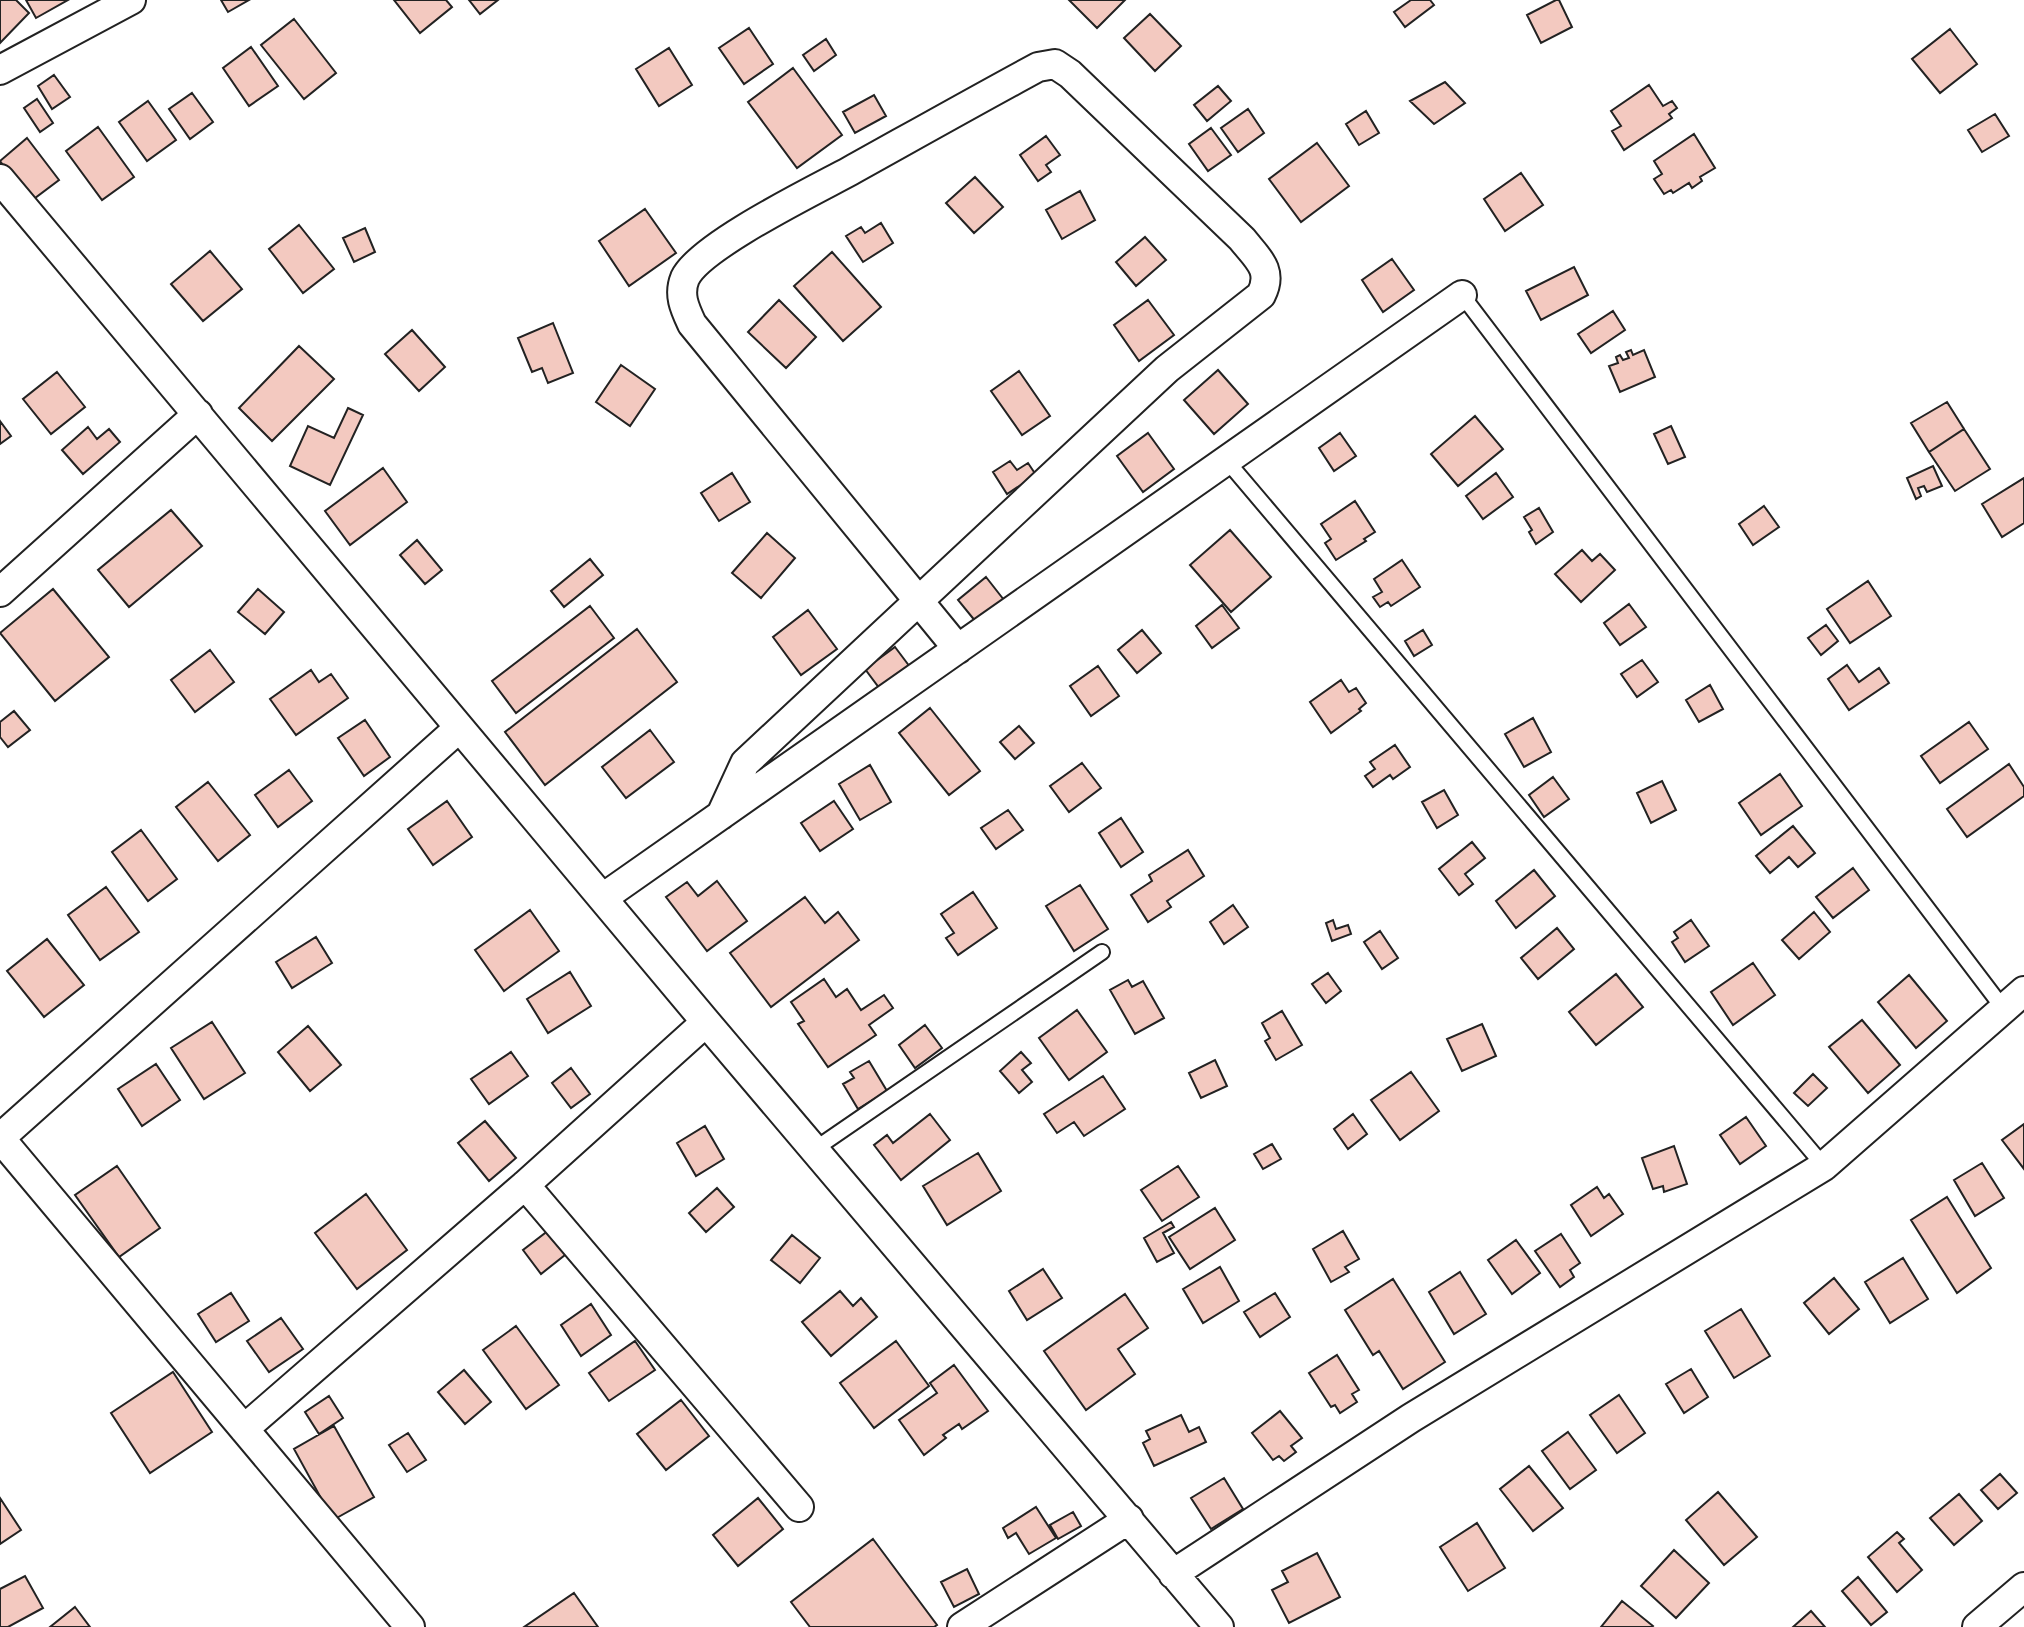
<svg xmlns="http://www.w3.org/2000/svg" width="2024" height="1627" font-family="'Noto Serif',serif">
  <rect width="100%" height="100%" fill="#fff"/>
  <!-- building -->
  <path fill="#f3c9c0" stroke="#222" stroke-width="2" d="M0,0h16l13,13 -29,30z
    M26,0h42l-32,18z
    M221,0h28l-21,12z
    M394,0h52l6,7 -32,26z
    M469,0h29l-18,14z
    M1069,0h56l-28,28z
    M1411,0h19l4,5 -29,22 -11,-15z
    M1556,0h3l13,27 -31,16 -14,-28z
    M1150,14l31,32 -26,25 -31,-33z
    M294,19l42,54 -32,26 -43,-54z
    M749,28l24,36 -29,20 -25,-36z
    M1950,29l27,35 -37,29 -28,-34z
    M826,39l10,16 -22,16 -11,-16z
    M251,47l27,39 -29,20 -26,-38z
    M669,48l23,37 -33,21 -23,-37z
    M793,68l49,67 -45,33 -49,-66z
    M54,75l16,22 -18,12 -14,-23z
    M1445,82l20,21 -31,21 -24,-23z
    M1649,85l14,21 9,-5 5,7 -8,6 3,4 -48,32 -12,-19 9,-5 -10,-15z
    M1218,86l13,15 -24,20 -13,-16z
    M192,93l21,29 -23,17 -21,-30z
    M874,95l12,21 -31,17 -12,-21z
    M37,99l16,24 -13,9 -16,-24z
    M148,101l28,39 -29,21 -28,-39z
    M1248,109l16,24 -26,19 -17,-24z
    M1366,111l13,22 -20,12 -13,-21z
    M1995,114l14,22 -27,16 -14,-22z
    M98,127l36,50 -32,23 -36,-49z
    M1211,128l20,27 -23,16 -19,-27z
    M1694,134l21,34 -15,9 2,4 -10,7 -3,-5 -16,10 -2,-3 -7,4 -10,-15 8,-5 -8,-13z
    M1046,136l14,19 -14,10 5,7 -13,9 -18,-26z
    M27,138l32,42 -28,21 -31,-40z
    M1317,143l32,43 -48,36 -32,-43z
    M1521,173l22,32 -38,26 -21,-32z
    M975,177l28,30 -29,26 -28,-30z
    M1080,191l15,29 -33,19 -16,-29z
    M645,209l31,44 -47,33 -30,-45z
    M881,223l12,20 -30,19 -17,-26 15,-9 4,6z
    M299,225l35,44 -31,24 -34,-44z
    M365,228l10,24 -21,10 -11,-24z
    M1145,237l21,23 -30,26 -20,-24z
    M210,251l32,38 -39,32 -32,-37z
    M832,252l49,55 -38,34 -49,-55z
    M1392,259l22,31 -31,22 -21,-32z
    M1574,267l14,28 -47,25 -15,-29z
    M779,300l37,37 -30,31 -38,-36z
    M1148,300l26,35 -35,26 -25,-36z
    M1613,311l12,19 -34,23 -13,-19z
    M553,323l20,50 -25,10 -6,-15 -10,4 -14,-34z
    M412,330l33,37 -26,24 -34,-37z
    M299,346l35,33 -62,62 -33,-33z
    M1631,350l2,5 11,-5 11,27 -35,15 -11,-26 9,-3 -2,-6 4,-2 3,5 6,-2 -3,-6z
    M621,365l34,24 -25,37 -34,-24z
    M1218,370l30,34 -34,30 -30,-34z
    M1019,371l31,45 -28,19 -31,-44z
    M57,372l28,35 -34,27 -28,-35z
    M1947,402l17,27 -35,23 -18,-29z
    M348,408l15,7 -33,70 -40,-19 18,-40 26,12z
    M1475,416l28,33 -45,37 -27,-32z
    M0,421l11,15 -11,8z
    M1671,426l14,31 -17,7 -14,-30z
    M88,427l9,12 12,-10 11,13 -37,32 -21,-24z
    M1964,429l26,40 -35,22 -26,-39z
    M1148,433l26,36 -31,23 -26,-36z
    M1340,433l16,23 -22,15 -15,-23z
    M1010,461l7,9 11,-7 8,12 -29,19 -14,-22z
    M1933,466l9,20 -15,6 -3,-6 -6,2 3,8 -5,3 -9,-21z
    M383,468l24,34 -57,43 -25,-34z
    M732,473l18,29 -31,19 -18,-28z
    M1496,473l17,24 -30,22 -17,-23z
    M2024,478v45l-22,14 -20,-33z
    M1355,501l20,31 -11,7 2,2 -30,19 -11,-17 6,-4 -10,-15z
    M1764,506l15,21 -26,18 -14,-21z
    M1539,508l14,24 -17,12 -7,-12 3,-2 -8,-13z
    M171,510l31,36 -73,61 -31,-37z
    M1230,530l41,47 -40,35 -41,-47z
    M767,533l28,25 -34,40 -29,-25z
    M417,540l25,30 -17,14 -25,-29z
    M1582,550l10,11 8,-7 15,16 -34,32 -26,-28z
    M590,559l13,16 -39,32 -13,-16z
    M1402,560l18,27 -29,19 -3,-4 -8,5 -7,-10 9,-5 -8,-13z
    M986,577l18,23 -28,22 -18,-22z
    M1868,581l23,35 -41,27 -23,-34z
    M53,589l56,68 -54,44 -55,-68z
    M258,589l26,23 -19,22 -27,-22z
    M1629,604l17,23 -26,18 -16,-22z
    M1222,605l17,23 -27,20 -16,-22z
    M590,606l24,32 -98,75 -24,-32z
    M808,610l29,39 -36,26 -28,-38z
    M1826,625l12,16 -17,14 -13,-17z
    M637,629l40,53 -132,103 -40,-53z
    M1142,630l19,23 -24,20 -19,-23z
    M1423,630l9,15 -18,11 -9,-15z
    M895,647l15,20 -30,22 -15,-20z
    M210,650l24,32 -39,30 -24,-32z
    M1642,660l16,22 -21,15 -16,-23z
    M1847,665l12,17 20,-14 10,15 -40,27 -21,-31z
    M1098,666l21,30 -28,20 -21,-30z
    M311,670l8,12 12,-8 17,24 -52,37 -26,-36z
    M1341,680l8,12 7,-4 10,15 -7,6 2,2 -30,22 -21,-31z
    M1710,685l13,24 -24,13 -13,-22z
    M930,708l50,63 -31,24 -50,-62z
    M14,711l16,19 -22,17 -8,-10v-15z
    M1533,718l18,34 -27,15 -19,-33z
    M365,720l25,37 -26,19 -26,-38z
    M1969,722l19,27 -48,34 -19,-27z
    M1019,726l15,17 -19,16 -15,-17z
    M650,730l24,32 -48,36 -24,-31z
    M1395,745l15,22 -17,12 -3,-4 -17,12 -8,-11 10,-7 -5,-7z
    M1082,763l19,25 -32,24 -19,-26z
    M2009,764l15,23v9l-57,41 -20,-28z
    M870,765l21,37 -31,18 -21,-36z
    M289,770l23,31 -34,26 -23,-32z
    M1780,774l22,32 -41,29 -22,-32z
    M1553,777l16,22 -25,18 -15,-22z
    M1662,781l14,29 -25,13 -14,-30z
    M208,782l42,53 -32,26 -42,-54z
    M1444,790l14,25 -21,13 -15,-26z
    M447,801l25,36 -39,28 -25,-36z
    M834,801l19,28 -33,22 -19,-28z
    M1008,810l15,20 -27,19 -15,-21z
    M1121,818l22,34 -22,15 -22,-34z
    M1793,826l22,27 -17,14 -9,-10 -19,16 -14,-17z
    M141,830l36,49 -29,22 -36,-49z
    M1472,842l13,16 -20,16 8,10 -14,11 -20,-26z
    M1188,850l16,26 -37,25 4,6 -23,15 -17,-27 21,-14 -3,-6z
    M1853,868l16,22 -36,28 -17,-21z
    M1534,870l21,26 -39,32 -20,-27z
    M717,881l30,40 -40,30 -41,-54 21,-15 11,14z
    M1080,885l28,44 -34,22 -28,-45z
    M106,887l33,45 -39,28 -32,-45z
    M973,892l24,36 -39,27 -12,-17 8,-5 -13,-19z
    M805,897l20,26 13,-11 21,28 -88,67 -41,-54z
    M1233,905l15,22 -24,17 -14,-22z
    M530,910l29,41 -55,40 -29,-41z
    M1814,912l16,20 -31,27 -17,-19z
    M1333,920l3,9 12,-4 3,9 -19,7 -6,-18z
    M1691,920l18,26 -24,16 -13,-20 6,-4 -4,-6z
    M1557,928l17,21 -36,30 -17,-21z
    M1380,931l18,27 -16,11 -18,-27z
    M316,937l16,26 -40,25 -16,-26z
    M47,939l37,46 -40,32 -37,-46z
    M1753,963l22,32 -42,30 -22,-33z
    M570,972l21,34 -43,27 -21,-34z
    M1328,973l13,18 -15,12 -14,-19z
    M1616,974l27,33 -47,38 -27,-33z
    M1909,975l38,46 -31,27 -38,-46z
    M824,979l12,18 11,-8 14,21 23,-15 9,13 -24,17 7,10 -48,32 -30,-43 6,-3 -13,-19z
    M1128,980l4,7 11,-6 21,37 -29,16 -25,-44z
    M1077,1010l30,42 -38,28 -30,-42z
    M1282,1011l20,34 -26,15 -11,-19 5,-3 -8,-15z
    M1862,1020l38,45 -32,28 -39,-46z
    M212,1022l33,51 -41,26 -33,-51z
    M1482,1024l14,32 -34,15 -15,-32z
    M925,1025l17,23 -27,20 -16,-23z
    M308,1026l33,39 -31,26 -32,-39z
    M511,1052l17,24 -39,28 -18,-25z
    M1021,1052l10,11 -9,7 10,12 -13,11 -19,-22z
    M1215,1060l12,26 -26,12 -12,-25z
    M869,1061l18,30 -29,18 -15,-25 11,-6 -4,-6z
    M156,1064l24,36 -38,26 -24,-37z
    M571,1068l19,26 -19,14 -19,-25z
    M1411,1072l28,39 -39,29 -29,-40z
    M1813,1074l14,14 -19,18 -14,-13z
    M1103,1076l22,33 -41,27 -10,-14 -17,11 -13,-19z
    M930,1114l20,26 -49,40 -27,-35 13,-10 6,8z
    M1353,1114l14,20 -19,15 -14,-20z
    M1746,1117l20,29 -26,18 -20,-29z
    M485,1121l31,37 -27,23 -31,-38z
    M2024,1124v45l-22,-29z
    M705,1126l19,33 -28,17 -19,-33z
    M1272,1144l9,15 -18,10 -9,-15z
    M1674,1146l13,38 -23,8 -1,-6 -10,3 -11,-31z
    M978,1153l23,38 -54,34 -24,-39z
    M1982,1163l22,35 -29,18 -21,-36z
    M117,1166l43,62 -41,29 -44,-62z
    M1178,1166l21,31 -37,24 -21,-31z
    M1597,1187l7,11 5,-4 14,20 -32,22 -20,-31z
    M717,1188l17,19 -28,25 -17,-19z
    M366,1194l41,56 -50,39 -42,-56z
    M1947,1197l44,71 -34,25 -46,-73z
    M1215,1208l20,32 -45,29 -21,-32z
    M1171,1222l3,5 -11,6 11,20 -17,9 -13,-24z
    M553,1227l17,24 -29,23 -18,-24z
    M1343,1231l16,28 -14,8 4,5 -18,10 -18,-33z
    M1561,1234l19,29 -10,7 4,7 -14,10 -25,-36z
    M792,1235l28,23 -20,25 -29,-23z
    M1516,1240l24,33 -28,21 -24,-34z
    M1903,1258l25,41 -38,24 -25,-41z
    M1220,1267l19,34 -36,22 -20,-34z
    M1043,1269l19,29 -35,22 -18,-29z
    M1460,1272l26,42 -32,20 -25,-42z
    M1834,1278l25,31 -30,25 -25,-31z
    M1393,1279l52,83 -42,27 -24,-38 -6,4 -28,-45z
    M840,1291l13,15 8,-8 16,19 -46,39 -29,-34z
    M231,1293l18,28 -33,21 -18,-28z
    M1275,1293l15,24 -30,20 -16,-25z
    M1125,1294l23,34 -30,21 17,25 -49,36 -42,-59z
    M591,1304l20,31 -30,21 -20,-31z
    M1741,1309l29,47 -36,22 -29,-47z
    M281,1318l22,31 -34,23 -22,-31z
    M516,1326l43,59 -33,24 -43,-59z
    M635,1341l20,29 -46,31 -20,-28z
    M896,1341l33,45 -55,42 -34,-45z
    M1337,1355l22,35 -7,4 5,8 -17,11 -5,-8 -4,2 -22,-34z
    M954,1365l34,46 -26,18 -3,-5 -16,11 3,3 -22,17 -25,-35 38,-27 -7,-10z
    M1691,1369l17,28 -24,16 -18,-29z
    M464,1370l27,32 -26,22 -27,-32z
    M173,1372l39,60 -62,41 -39,-60z
    M1619,1395l26,38 -28,20 -27,-38z
    M329,1396l14,22 -24,16 -14,-22z
    M681,1400l28,36 -43,34 -29,-36z
    M1280,1411l22,27 -11,8 5,6 -12,9 -5,-5 -6,4 -21,-27z
    M1181,1415l8,17 10,-5 7,15 -52,24 -11,-23 7,-4 -4,-8z
    M334,1426l40,71 -41,23 -39,-71z
    M1568,1432l28,38 -26,19 -28,-38z
    M408,1433l18,27 -19,12 -18,-27z
    M1529,1466l34,42 -30,23 -33,-42z
    M2000,1474l17,19 -19,16 -17,-19z
    M1224,1478l19,31 -32,20 -20,-31z
    M1718,1492l39,45 -33,28 -38,-45z
    M1959,1494l23,27 -28,24 -24,-27z
    M0,1498l21,32 -21,14z
    M758,1498l25,31 -45,37 -25,-31z
    M1036,1507l20,31 -27,16 -13,-21 -8,5 -5,-10z
    M1073,1512l8,14 -23,13 -8,-14z
    M1477,1523l28,45 -37,23 -28,-44z
    M1897,1532l7,7 -5,4 23,27 -25,22 -29,-35z
    M873,1539l64,86 -3,2h-124l-19,-25z
    M1674,1550l35,33 -33,35 -35,-32z
    M1317,1553l23,44 -51,26 -17,-33 16,-8 -6,-11z
    M967,1569l12,25 -25,13 -13,-25z
    M25,1576l18,32 -35,19h-8v-38z
    M1858,1577l29,35 -16,13 -29,-34z
    M574,1593l24,34h-74z
    M1622,1601l31,25 -1,1h-51z
    M75,1607l15,20h-40z
    M1811,1611l14,16h-32z"/>
  <g fill="none" stroke-linecap="round" stroke-linejoin="round">
    <defs>
      <path id="service" d="M1462,295l541,713
        M1227,461l597,705
        M815,1149l287,-197"/>
      <path id="minor" d="M0,70l131,-70
        M0,179l706,843 513,605
        M0,592l198,-178
        M721,815l24,-52 422,-394 94,-74c13,-25 -4,-37 -19,-56l-172,-165 -15,-10 -17,3c-63,34 -125,69 -188,104 -35,19 -150,75 -165,107 -7,17 0,31 7,46l266,325
        M604,897l858,-602
        M0,1138l410,489
        M0,1138l459,-410
        M525,1185l274,322
        M244,1429l281,-244 181,-163
        M1173,1574l238,-156 413,-252 200,-175
        M962,1627l167,-108
        M1977,1627l47,-40"/>
    </defs>
    <!-- service casing -->
    <use href="#service" stroke="#222" stroke-width="18"/>
    <!-- minor casing -->
    <use href="#minor" stroke="#222" stroke-width="32"/>
    <!-- service -->
    <use href="#service" stroke="#fff" stroke-width="14"/>
    <!-- minor -->
    <use href="#minor" stroke="#fff" stroke-width="28"/>
  </g>
</svg>
